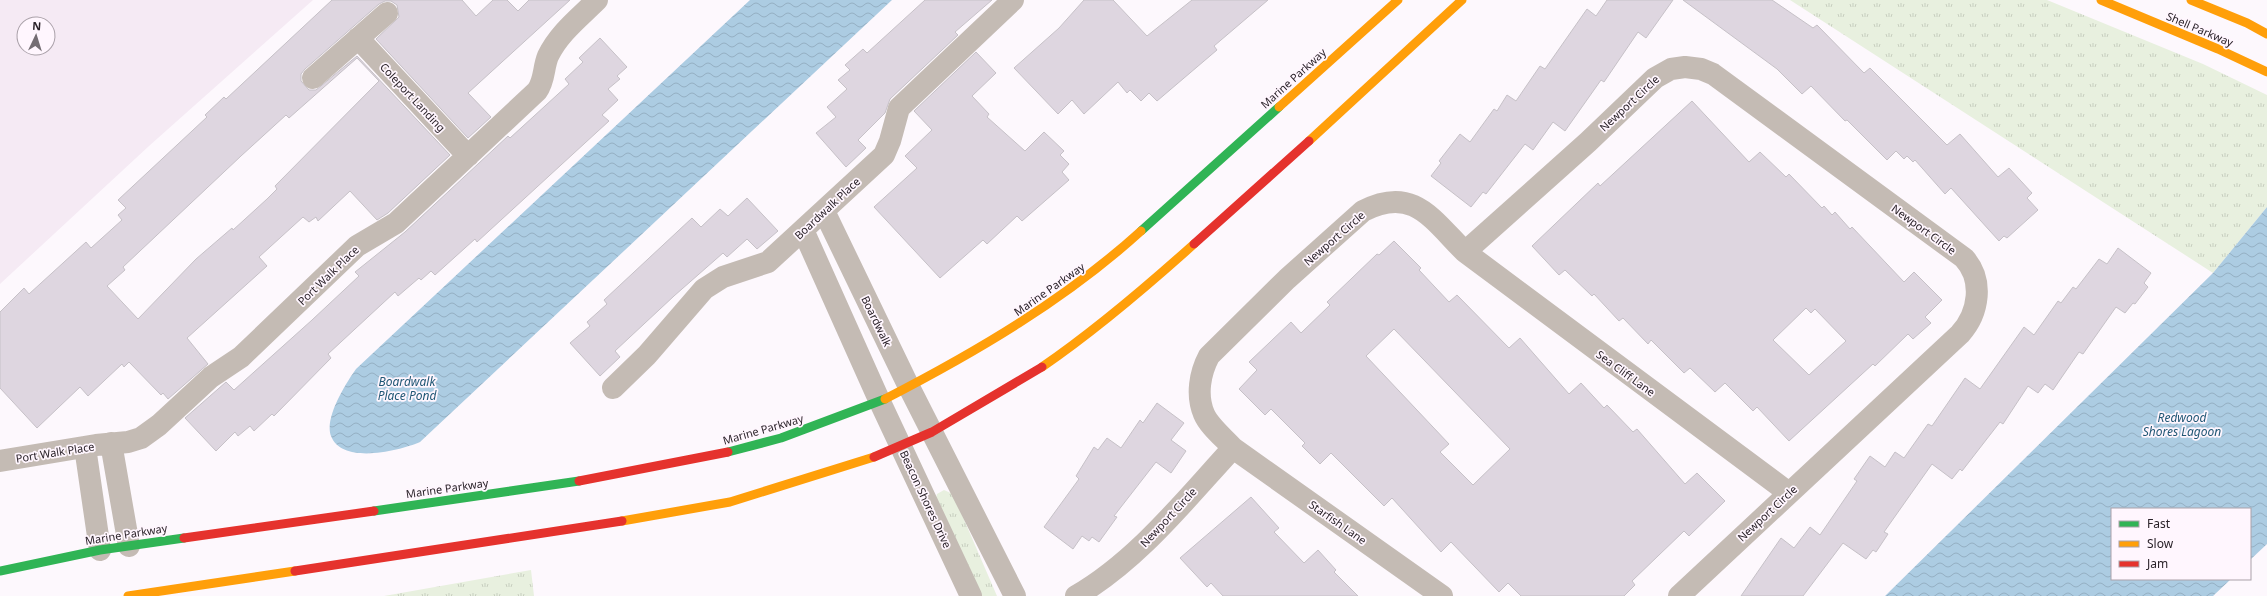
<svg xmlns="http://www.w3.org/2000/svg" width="2267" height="596" font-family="'Noto Sans',sans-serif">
  <defs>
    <pattern id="grass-tufts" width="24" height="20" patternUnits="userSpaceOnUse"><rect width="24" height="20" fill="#e8f0df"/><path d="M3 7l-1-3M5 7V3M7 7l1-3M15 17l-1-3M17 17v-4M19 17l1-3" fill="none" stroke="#c7cebf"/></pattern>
    <pattern id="water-waves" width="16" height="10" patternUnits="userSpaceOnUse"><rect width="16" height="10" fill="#accce2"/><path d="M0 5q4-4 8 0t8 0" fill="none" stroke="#94afc2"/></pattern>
  </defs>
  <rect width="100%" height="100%" fill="#fdf8fd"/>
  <!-- built -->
  <path fill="#f5eaf4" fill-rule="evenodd" d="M0,0h313l-164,146 -149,138zM24,24h24v24h-24z"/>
  <!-- grass -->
  <path fill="url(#grass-tufts)" d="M1790,0h257l156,64 64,31v112l-54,66z
    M944,490l9,4 44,102h-15l-46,-98 1,-4z
    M531,570l3,26h-150z"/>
  <!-- water -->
  <path fill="url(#water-waves)" d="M750,0h142l-472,442c-21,9 -78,23 -89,-6 -7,-18 15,-53 25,-67z
    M2267,207v337l-17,16v-51h-138v70h119l-18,17h-328l328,-323z"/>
  <!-- building -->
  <path fill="#ded6e0" stroke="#c6c1c7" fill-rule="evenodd" d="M332,0h130l14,16 17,-16h14l11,11 11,-11h41l-102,93 23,24 -23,21 -92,-99 23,-22 -2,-12 -6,-4h-6l-6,3 -74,65 -4,5v7l8,9h7l41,-34 93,99 -62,58 -11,7 -27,-29 -32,30 -2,-4 -7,5 -6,-5 -44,40 8,9 -80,72 21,26 -40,35 -5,-6 -2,2 -32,-33 -5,5 -2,-3 -34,32 -8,-9 -43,41 -37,-40v-76l24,-24 5,6 57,-52 5,6 31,-28 -4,-5 8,-7 -8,-8 89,-83 -2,-2 19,-18 2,2zM357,58l22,23 -104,105 2,3 -10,10 -34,31 -1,-2 -36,31 -58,60 -31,-33 18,-16 -2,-3 118,-111 45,-41 3,3z
    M925,0h67l-37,32 3,3 -68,64 -5,14 -27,27 8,8 -20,19 -30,-34 20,-16 -9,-10 20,-18 -9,-9 12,-10 -5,-5 18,-16 4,4z
    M1084,0h29l34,36 45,-36h76l-54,46 3,4 -60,51 -8,-8 -8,8 -11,-11 -3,3 -9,-11 -34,32 -12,-14 -14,14 -44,-46 45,-40z
    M1607,0h66l-27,38 -8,-6 -34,50 -3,-2 -36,51 -12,-9 -20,28 -8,-6 -39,50 -3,-2 -12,15 -40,-31 10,-13 -2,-2 21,-27 10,8 24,-33 3,2 10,-16 9,6 24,-35 5,3 42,-60 9,7z
    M1683,0h89l41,28 4,-3 47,48 6,-5 77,77 13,-11 38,43 11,-9 23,25 -5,5 11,12 -31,28 -3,-2 -5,5 -48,-53 -6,6 -30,-34 -2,2 -6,-6 -3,3 -8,-8 -9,9 -40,-40 -2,1 -34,-35 -9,8 -25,-25z
    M600,38l27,29 -10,9 3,3 -12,10 10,11 -16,15 7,6 -132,121 -2,-3 -40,36 -4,-4 -10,9 -2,-2 -21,18 -3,-4 -67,62 3,4 -57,58 -2,-2 -18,17 -4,-5 -12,10 -3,-4 -19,19 -31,-33 41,-36 8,8 78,-70 47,-44 -4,-4 50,-40 103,-96 2,2 59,-54 -4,-5 18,-17 -4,-4z
    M976,52l20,21 -24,23 17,18 -2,3 38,34 19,-19 20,19 -4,4 9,9 -7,8 7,8 -47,41 -5,-5 -30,28 -4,-4 -43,38 -66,-71 43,-39 -12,-12 27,-26 -18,-19z
    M1692,101l57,61 11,-10 26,25 3,-3 33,34 2,-2 8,9 3,-3 15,17 2,-2 52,55 10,-10 28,28 -17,17 6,6 -18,16 -5,-5 -33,32 -2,-2 -84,77 -32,-34 -4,4 -28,-28 -10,9 -25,-24 -6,5 -33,-33 -3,4 -25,-26 -4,3 -25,-27 -2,2 -27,-26 -6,5 -27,-29 66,-63 2,3zM1806,308l5,5 4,-4 31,32 -37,34 -36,-35z
    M747,198l31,33 -21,18 -10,-10 -20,18 -4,-4 -49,43 -59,55 5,6 -20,19 -30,-33 20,-17 -3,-4 20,-18 -3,-4 88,-82 9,9 19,-18 8,7z
    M1394,241l27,27 -2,2 30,32 8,-7 52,53 11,-10 49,56 12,-11 23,25 3,-3 26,27 4,-3 48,55 12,-11 28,28 -36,35 -5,-5 -52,50 3,4 -11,11h-103l-13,-13 -9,9 -48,-50 -10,10 -49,-54 -8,8 -53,-53 -11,11 -18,-18 3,-3 -34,-34 -6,6 -26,-26 18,-19 -8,-8 42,-40 10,11 29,-28 -3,-3 50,-48 2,1zM1394,329l116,120 -37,36 -33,-33 9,-8 -83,-88z
    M2118,248l33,25 -7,10 4,4 -13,17 -2,-1 -8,10 -9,-6 -33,47 -4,-2 -26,38 -8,-6 -7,9 -10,-7 -25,38 -3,-2 -38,49 -2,-2 -8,10 -20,-15 -48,68 4,2 -12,18 -3,-2 -7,9 -23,-16 -40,53h-62l40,-58 13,10 16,-21 10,8 37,-54 -3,-2 16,-23 15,11 10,-15 9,6 24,-34 4,2 33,-48 15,11 44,-62 10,8 24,-34 3,2 12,-16 3,2 23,-30 8,5z
    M1157,403l27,20 -13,17 15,11 -15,22 -15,-11 -42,54 3,1 -18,25 -7,-5 -3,4 -7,-5 -9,13 -29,-22 35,-48 -3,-3 18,-29 4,3 9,-12 14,10 19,-28 3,3z
    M1251,497l28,31 -5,4 30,31 14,-13 18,20 -2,2 24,24h-135l-12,-13 -4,4 -27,-29z"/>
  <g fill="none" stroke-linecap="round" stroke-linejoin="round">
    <!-- street -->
    <path stroke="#c4bbb4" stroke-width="22" d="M358,38l110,118
      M313,78l74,-65
      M824,211l85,176 106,209
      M803,230l77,172 91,194
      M1465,252l324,241
      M613,388l34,-33 57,-66 19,-12 45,-15 116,-107 6,-14 9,-33 114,-108
      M111,443l18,103
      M85,447l15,103
      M1233,448l209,148
      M0,461l96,-16 32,-3 13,-4 18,-13 52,-48 30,-20 116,-111 39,-23 141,-132c8,-11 6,-23 11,-35 11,-23 32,-39 49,-56
      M1076,596c61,-35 109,-96 157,-148 -9,-10 -24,-22 -29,-34 -8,-19 -4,-41 5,-58l78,-77 76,-68c50,-26 69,8 102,41l123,-110 67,-64 16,-9 14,-2 16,2 12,5 251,184c20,22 15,55 -4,76l-281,262"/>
    <!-- fast -->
    <path stroke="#30b455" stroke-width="9" d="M1141,231l138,-124
      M728,452l53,-14 104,-39
      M374,511l205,-30
      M0,571l100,-21 84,-12"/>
    <!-- slow -->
    <path stroke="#ff9f0a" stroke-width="9" d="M2101,0l117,49 49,23
      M2191,0l56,23 20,11
      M1279,107l119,-107
      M1309,141l153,-141
      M1042,367c54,-37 103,-79 152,-123
      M885,399c91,-47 180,-99 256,-168
      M622,521l108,-19 144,-45
      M128,596l167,-25"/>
    <!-- jam -->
    <path stroke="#e5322d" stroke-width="9" d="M1194,244l115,-103
      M874,457l58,-25 110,-65
      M579,481l149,-29
      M184,538l190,-27
      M295,571l327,-50"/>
  </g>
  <g text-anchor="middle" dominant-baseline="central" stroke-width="3.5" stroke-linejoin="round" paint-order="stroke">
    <!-- street labels -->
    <g font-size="11" fill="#2a2229" stroke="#fff6fe">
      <text transform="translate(2200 29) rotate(23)">Shell Parkway</text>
      <text transform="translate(1293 78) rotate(-42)">Marine Parkway</text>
      <text transform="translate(413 97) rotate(47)">Coleport Landing</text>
      <text transform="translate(1629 103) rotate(-43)">Newport Circle</text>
      <text transform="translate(827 208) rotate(-43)">Boardwalk Place</text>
      <text transform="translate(1924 229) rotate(36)">Newport Circle</text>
      <text transform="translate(1334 238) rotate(-41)">Newport Circle</text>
      <text transform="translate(328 275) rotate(-44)">Port Walk Place</text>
      <text transform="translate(1049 289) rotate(-35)">Marine Parkway</text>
      <text transform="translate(877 321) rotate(64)">Boardwalk</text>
      <text transform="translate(1626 373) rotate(36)">Sea Cliff Lane</text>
      <text transform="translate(763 429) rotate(-16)">Marine Parkway</text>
      <text transform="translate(55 452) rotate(-9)">Port Walk Place</text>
      <text transform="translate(447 488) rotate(-8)">Marine Parkway</text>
      <text transform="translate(926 499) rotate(65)">Beacon Shores Drive</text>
      <text transform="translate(1767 513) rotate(-43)">Newport Circle</text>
      <text transform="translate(1168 517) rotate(-47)">Newport Circle</text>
      <text transform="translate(1338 522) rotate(35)">Starfish Lane</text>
      <text transform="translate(126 534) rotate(-9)">Marine Parkway</text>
    </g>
    <!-- water labels -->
    <g font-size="12" font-style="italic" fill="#1f5674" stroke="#fff6fe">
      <text x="407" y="381">Boardwalk<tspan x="407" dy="14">Place Pond</tspan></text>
      <text x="2182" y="417">Redwood<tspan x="2182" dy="14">Shores Lagoon</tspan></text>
    </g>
  </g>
  <!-- legend -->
  <rect x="2111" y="508" width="140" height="72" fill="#fff6fe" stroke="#aaa1a9"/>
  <rect x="2119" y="521" width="20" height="6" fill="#30b455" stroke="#aaa1a9"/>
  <text x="2147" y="528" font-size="12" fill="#2a2229">Fast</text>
  <rect x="2119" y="541" width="20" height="6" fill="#ff9f0a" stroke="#aaa1a9"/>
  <text x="2147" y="548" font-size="12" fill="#2a2229">Slow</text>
  <rect x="2119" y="561" width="20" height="6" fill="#e5322d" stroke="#aaa1a9"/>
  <text x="2147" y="568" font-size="12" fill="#2a2229">Jam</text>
  <!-- north arrow -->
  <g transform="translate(36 36) rotate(4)"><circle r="19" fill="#fff6fe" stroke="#aaa1a9"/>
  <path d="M0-3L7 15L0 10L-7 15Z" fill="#746d73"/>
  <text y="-6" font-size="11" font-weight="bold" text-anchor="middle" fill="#2a2229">N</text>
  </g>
</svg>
